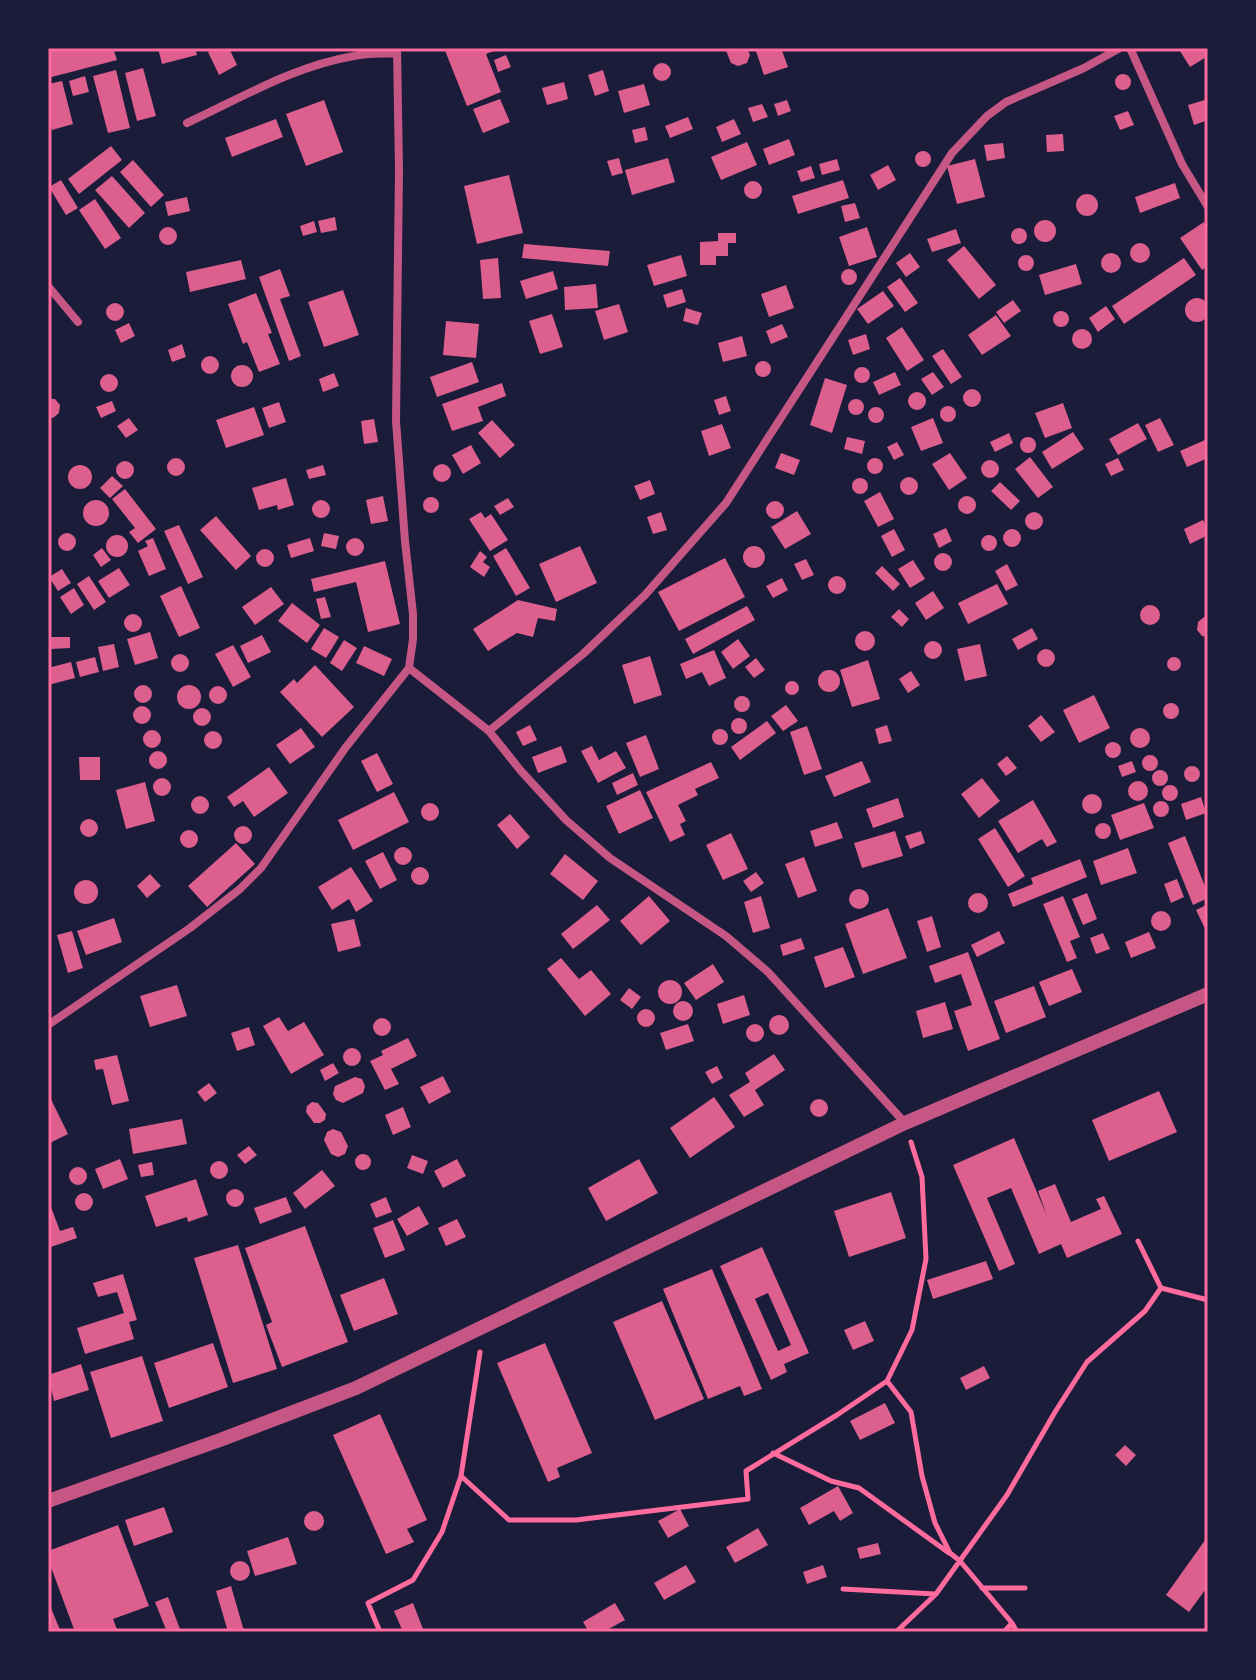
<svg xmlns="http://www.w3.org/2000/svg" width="1256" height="1680" font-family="'Libre Baskerville',serif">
  <rect width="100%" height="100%" fill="#1b1b3a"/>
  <!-- building -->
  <path fill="#dd5f8e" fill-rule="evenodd" d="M55,48h58l4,12 -69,18v-28z
    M158,48h37l2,7 -35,9z
    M217,48h12l8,17 -18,10 -11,-23z
    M444,48h48l2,3 -8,3 15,38 -34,14z
    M725,48h22l3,7 -3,8 -9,3 -7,-3z
    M755,48h26l7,19 -24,8z
    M1178,48h30v8l-18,11z
    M506,55l5,12 -13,5 -4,-12z
    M653 72a9 9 0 1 1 18 0a9 9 0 1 1-18 0Z
    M143,68l13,48 -19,5 -12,-48z
    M116,70l14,58 -22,5 -15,-57z
    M603,70l6,21 -14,5 -7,-21z
    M1115 82a8 8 0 1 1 16 0a8 8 0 1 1-16 0Z
    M85,76l4,16 -16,4 -4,-15z
    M62,81l11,43 -21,6 -4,-17v-29z
    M564,82l4,17 -21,6 -5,-17z
    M644,84l6,21 -26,8 -6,-22z
    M500,99l10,23 -27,11 -10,-24z
    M1208,99v21l-14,5 -6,-20z
    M324,100l19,52 -37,14 -20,-52z
    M787,100l4,11 -13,5 -4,-12z
    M762,104l6,13 -15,5 -5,-14z
    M1128,111l6,14 -14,5 -6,-14z
    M688,117l5,12 -23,9 -5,-12z
    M276,119l7,18 -51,20 -7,-19z
    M734,119l7,15 -19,8 -6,-15z
    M645,127l3,13 -13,3 -3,-13z
    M1063,134l1,17 -17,1 -1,-17z
    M789,139l6,16 -26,10 -6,-16z
    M747,142l10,23 -36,15 -10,-23z
    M1003,143l2,15 -18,3 -3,-16z
    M111,146l11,14 -43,34 -11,-15z
    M915 159a8 8 0 1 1 16 0a8 8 0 1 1-16 0Z
    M619,158l4,15 -11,3 -5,-15z
    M668,158l7,24 -43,13 -7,-25z
    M837,159l3,11 -18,5 -3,-11z
    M975,159l10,38 -28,7 -10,-38z
    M133,160l31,35 -13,12 -31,-35z
    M888,165l8,15 -18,10 -8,-15z
    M811,166l4,12 -14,4 -4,-11z
    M509,175l14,58 -46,11 -13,-58z
    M112,176l33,37 -16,15 -34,-38z
    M61,180l17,28 -12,7 -17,-28z
    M843,180l6,18 -51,16 -6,-18z
    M744 190a9 9 0 1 1 18 0a9 9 0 1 1-18 0Z
    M1175,183l5,15 -40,15 -5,-16z
    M1076 205a11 11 0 1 1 22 0a11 11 0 1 1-22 0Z
    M187,197l3,14 -22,5 -3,-14z
    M95,199l26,39 -16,11 -26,-39z
    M855,203l5,15 -15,4 -4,-16z
    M335,217l2,13 -16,3 -3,-12z
    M1034 231a11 11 0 1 1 22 0a11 11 0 1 1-22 0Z
    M314,221l3,11 -14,4 -3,-10z
    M1204,222l4,6v38l-6,4 -22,-32z
    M159 236a9 9 0 1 1 18 0a9 9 0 1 1-18 0Z
    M867,227l10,30 -28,9 -10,-29z
    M1011 236a8 8 0 1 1 16 0a8 8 0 1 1-16 0Z
    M956,229l5,14 -29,9 -5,-13z
    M718,233h18v10h-8v13h-12v9h-16v-23l18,-1z
    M1130 253a10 10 0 1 1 20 0a10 10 0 1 1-20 0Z
    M524,244l86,7 -2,15 -86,-8z
    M964,246l32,39 -17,14 -32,-39z
    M1101 263a10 10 0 1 1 20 0a10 10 0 1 1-20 0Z
    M910,253l10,14 -14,10 -10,-14z
    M681,255l6,21 -33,10 -7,-21z
    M1018 263a8 8 0 1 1 16 0a8 8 0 1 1-16 0Z
    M498,258l3,40 -18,1 -3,-39z
    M1184,258l12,17 -72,49 -12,-18z
    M241,260l5,19 -56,13 -4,-20z
    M1076,264l6,20 -37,11 -6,-20z
    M841 277a8 8 0 1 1 16 0a8 8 0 1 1-16 0Z
    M280,269l10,27 -10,3 21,57 -12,5 -30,-84z
    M553,271l5,18 -32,10 -6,-18z
    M900,278l18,25 -13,9 -18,-25z
    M596,284l2,24 -33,2 -1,-23z
    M786,285l8,23 -25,9 -8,-23z
    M682,289l4,13 -19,6 -4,-13z
    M343,290l16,45 -35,12 -16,-45z
    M883,291l11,15 -26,18 -11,-15z
    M256,293l16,40 -4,1 12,30 -21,8 -12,-30 -4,2 -15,-40z
    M1185 310a12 12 0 1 1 24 0a12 12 0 1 1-24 0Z
    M1013,300l8,11 -17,12 -8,-11z
    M106 312a9 9 0 1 1 18 0a9 9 0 1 1-18 0Z
    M619,304l9,28 -24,8 -9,-29z
    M1106,306l9,13 -17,13 -9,-14z
    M686,308l16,5 -4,12 -15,-4z
    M1053 319a8 8 0 1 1 16 0a8 8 0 1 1-16 0Z
    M552,314l11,33 -23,7 -11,-33z
    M996,315l15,21 -29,19 -14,-20z
    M446,321l33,3 -3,34 -33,-3z
    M129,323l6,13 -14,7 -6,-13z
    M782,324l6,13 -17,7 -5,-13z
    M902,327l22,33 -17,11 -21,-33z
    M1072 339a10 10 0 1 1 20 0a10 10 0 1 1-20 0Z
    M866,334l4,15 -17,6 -5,-15z
    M742,336l5,20 -24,6 -5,-19z
    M182,344l4,13 -14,5 -4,-12z
    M943,349l19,28 -11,7 -19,-28z
    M201 365a9 9 0 1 1 18 0a9 9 0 1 1-18 0Z
    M755 369a8 8 0 1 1 16 0a8 8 0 1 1-16 0Z
    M472,362l7,20 -42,15 -7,-20z
    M231 376a11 11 0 1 1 22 0a11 11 0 1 1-22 0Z
    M854 375a8 8 0 1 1 16 0a8 8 0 1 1-16 0Z
    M895,372l6,13 -22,10 -6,-13z
    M933,372l11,15 -12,8 -11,-16z
    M334,373l5,13 -16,6 -4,-13z
    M100 383a9 9 0 1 1 18 0a9 9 0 1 1-18 0Z
    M825,378l22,7 -15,48 -22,-8z
    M502,383l4,13 -28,11 5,14 -31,10 -10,-27z
    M963 398a9 9 0 1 1 18 0a9 9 0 1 1-18 0Z
    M908 401a9 9 0 1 1 18 0a9 9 0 1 1-18 0Z
    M726,396l5,15 -12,4 -5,-15z
    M848 407a8 8 0 1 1 16 0a8 8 0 1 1-16 0Z
    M48,399h7l5,6 -1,8 -6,5 -5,-1z
    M112,401l4,10 -15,7 -5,-11z
    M279,402l7,20 -17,6 -7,-20z
    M1063,403l9,25 -27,10 -10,-25z
    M940 414a8 8 0 1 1 16 0a8 8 0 1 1-16 0Z
    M868 415a8 8 0 1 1 16 0a8 8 0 1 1-16 0Z
    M254,407l10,28 -38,13 -10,-28z
    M129,418l9,12 -12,8 -9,-12z
    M933,418l10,25 -22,8 -10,-24z
    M1160,418l14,27 -16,7 -13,-27z
    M374,419l4,23 -14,2 -3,-23z
    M492,420l23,25 -15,13 -22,-25z
    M1138,423l9,16 -29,16 -9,-16z
    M722,424l9,24 -22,8 -8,-25z
    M1073,432l11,17 -32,20 -10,-17z
    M1009,433l4,10 -18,9 -5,-10z
    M847,437l18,4 -3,13 -18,-5z
    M1020 445a8 8 0 1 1 16 0a8 8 0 1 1-16 0Z
    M1205,440l3,7v11l-21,9 -7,-16z
    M897,442l7,13 -10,5 -7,-13z
    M471,445l10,18 -18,11 -11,-19z
    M781,453l19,7 -6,15 -19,-7z
    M950,453l17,25 -18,12 -17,-26z
    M1030,457l23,30 -15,11 -23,-29z
    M167 467a9 9 0 1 1 18 0a9 9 0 1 1-18 0Z
    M867 466a8 8 0 1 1 16 0a8 8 0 1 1-16 0Z
    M1118,458l6,12 -13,6 -6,-12z
    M981 469a9 9 0 1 1 18 0a9 9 0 1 1-18 0Z
    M116 470a9 9 0 1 1 18 0a9 9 0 1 1-18 0Z
    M433 473a9 9 0 1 1 18 0a9 9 0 1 1-18 0Z
    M68 477a12 12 0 1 1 24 0a12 12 0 1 1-24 0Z
    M323,465l3,10 -17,4 -3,-9z
    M112,476l11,10 -13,12 -10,-10z
    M900 486a9 9 0 1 1 18 0a9 9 0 1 1-18 0Z
    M852 486a8 8 0 1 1 16 0a8 8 0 1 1-16 0Z
    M286,478l8,27 -16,5 -1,-5 -18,5 -7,-22z
    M650,480l5,14 -15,6 -6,-14z
    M1000,482l20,19 -9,9 -20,-19z
    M125,489l31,40 -18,14 -9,-11 6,-4 -23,-29z
    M880,492l14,27 -16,8 -14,-26z
    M958 505a9 9 0 1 1 18 0a9 9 0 1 1-18 0Z
    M383,496l5,25 -17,3 -5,-24z
    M423 505a8 8 0 1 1 16 0a8 8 0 1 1-16 0Z
    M508,498l6,9 -14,8 -6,-9z
    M312 509a9 9 0 1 1 18 0a9 9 0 1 1-18 0Z
    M83 513a13 13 0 1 1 26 0a13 13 0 1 1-26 0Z
    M766 510a9 9 0 1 1 18 0a9 9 0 1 1-18 0Z
    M797,511l14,23 -26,15 -14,-22z
    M1025 521a9 9 0 1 1 18 0a9 9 0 1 1-18 0Z
    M481,512l4,6 6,-4 17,26 -18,11 -21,-32z
    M661,512l6,18 -14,4 -6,-17z
    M216,516l35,40 -15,14 -36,-40z
    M1203,520l5,10v5l-18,9 -6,-15z
    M179,525l24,52 -15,7 -24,-53z
    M946,528l6,13 -13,7 -6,-14z
    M1003 538a9 9 0 1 1 18 0a9 9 0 1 1-18 0Z
    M894,529l11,21 -13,7 -11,-21z
    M58 542a9 9 0 1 1 18 0a9 9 0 1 1-18 0Z
    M324,533l15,3 -3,13 -15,-3z
    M981 543a8 8 0 1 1 16 0a8 8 0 1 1-16 0Z
    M106 546a11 11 0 1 1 22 0a11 11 0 1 1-22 0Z
    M346 547a9 9 0 1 1 18 0a9 9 0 1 1-18 0Z
    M153,538l13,31 -17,7 -11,-25 10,-5 -3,-5z
    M310,538l4,13 -23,7 -4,-13z
    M743 557a11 11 0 1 1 22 0a11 11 0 1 1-22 0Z
    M580,546l17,37 -41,19 -17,-38z
    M102,548l9,12 -10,7 -8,-12z
    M506,548l24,40 -14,8 -23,-40z
    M256 558a9 9 0 1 1 18 0a9 9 0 1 1-18 0Z
    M480,551l7,6 -4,5 7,5 -6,10 -14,-10z
    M934 562a9 9 0 1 1 18 0a9 9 0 1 1-18 0Z
    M725,558l20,39 -66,34 -21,-39z
    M806,559l8,16 -12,5 -8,-16z
    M913,560l12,19 -15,9 -12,-19z
    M385,561l15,63 -32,8 -12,-50 -42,10 -3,-13z
    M1007,564l11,21 -12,6 -11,-20z
    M882,566l18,18 -7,7 -18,-18z
    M119,568l11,17 -21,13 -11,-17z
    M62,569l9,14 -13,8 -9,-14z
    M828 585a9 9 0 1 1 18 0a9 9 0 1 1-18 0Z
    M89,576l17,26 -12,8 -17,-26z
    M782,578l6,12 -15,8 -7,-12z
    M997,584l11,20 -40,20 -10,-21z
    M181,586l19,42 -21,9 -19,-41z
    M271,587l13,17 -29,21 -13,-18z
    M74,588l10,17 -13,9 -11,-17z
    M933,591l11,17 -18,12 -11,-17z
    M325,597l6,20 -10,2 -5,-20z
    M518,600l39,9 -2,12 -17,-3 -5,19 -16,-4 -29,18 -15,-22z
    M292,603l28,22 -13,18 -29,-22z
    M1140 615a10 10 0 1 1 20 0a10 10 0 1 1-20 0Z
    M747,606l8,14 -62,34 -8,-15z
    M899,609l10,10 -7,8 -11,-10z
    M124 623a9 9 0 1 1 18 0a9 9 0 1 1-18 0Z
    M1204,617h4v20l-6,-1 -5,-6 1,-8z
    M324,628l15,9 -13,21 -15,-9z
    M1032,628l6,11 -20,11 -6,-11z
    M855 641a10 10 0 1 1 20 0a10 10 0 1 1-20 0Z
    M150,632l8,26 -23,7 -8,-26z
    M262,635l9,17 -23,11 -8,-17z
    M51,637h19v11l-19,1z
    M738,639l12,17 -17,13 -12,-17z
    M344,640l13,8 -15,23 -12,-8z
    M924 650a9 9 0 1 1 18 0a9 9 0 1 1-18 0Z
    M114,644l5,23 -16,4 -5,-24z
    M980,644l7,32 -22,5 -8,-32z
    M233,645l18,32 -18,10 -18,-33z
    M364,646l28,13 -8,17 -28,-13z
    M1037 658a9 9 0 1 1 18 0a9 9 0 1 1-18 0Z
    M714,650l12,28 -17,8 -7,-14 -16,7 -6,-15z
    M171 663a9 9 0 1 1 18 0a9 9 0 1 1-18 0Z
    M650,656l12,39 -28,9 -12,-39z
    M1167 664a7 7 0 1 1 14 0a7 7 0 1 1-14 0Z
    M95,657l4,15 -19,5 -4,-15z
    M756,658l9,12 -11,8 -9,-11z
    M868,660l12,39 -28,8 -12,-37z
    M71,662l4,16 -27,7v-17z
    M315,665l39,42 -32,30 -42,-45 14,-13 3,4z
    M818 681a11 11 0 1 1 22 0a11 11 0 1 1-22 0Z
    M911,671l9,14 -12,8 -9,-14z
    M785 688a7 7 0 1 1 14 0a7 7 0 1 1-14 0Z
    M134 694a9 9 0 1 1 18 0a9 9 0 1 1-18 0Z
    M177 697a12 12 0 1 1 24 0a12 12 0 1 1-24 0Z
    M209 695a9 9 0 1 1 18 0a9 9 0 1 1-18 0Z
    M1094,695l16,33 -31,15 -16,-33z
    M734 704a8 8 0 1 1 16 0a8 8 0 1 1-16 0Z
    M1163 711a8 8 0 1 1 16 0a8 8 0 1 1-16 0Z
    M786,705l12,16 -15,10 -12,-15z
    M133 715a9 9 0 1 1 18 0a9 9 0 1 1-18 0Z
    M193 717a9 9 0 1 1 18 0a9 9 0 1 1-18 0Z
    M1041,715l14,17 -14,10 -13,-16z
    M731 726a8 8 0 1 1 16 0a8 8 0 1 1-16 0Z
    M767,721l9,12 -36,27 -9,-13z
    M530,725l7,15 -14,6 -7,-14z
    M887,725l5,16 -13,3 -4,-15z
    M807,726l15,43 -18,6 -14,-43z
    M1130 738a10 10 0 1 1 20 0a10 10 0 1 1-20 0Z
    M301,728l14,19 -25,17 -14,-19z
    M712 737a8 8 0 1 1 16 0a8 8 0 1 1-16 0Z
    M143 739a9 9 0 1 1 18 0a9 9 0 1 1-18 0Z
    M204 740a9 9 0 1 1 18 0a9 9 0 1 1-18 0Z
    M646,735l13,34 -19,8 -14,-34z
    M1105 750a8 8 0 1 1 16 0a8 8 0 1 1-16 0Z
    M561,746l6,16 -29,11 -6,-16z
    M592,746l7,14 17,-9 10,17 -28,15 -17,-32z
    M149 760a9 9 0 1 1 18 0a9 9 0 1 1-18 0Z
    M377,753l16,31 -16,8 -16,-31z
    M1142 763a8 8 0 1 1 16 0a8 8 0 1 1-16 0Z
    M1007,756l10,12 -11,8 -9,-12z
    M79,757h21v23h-20z
    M862,761l9,21 -37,15 -9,-21z
    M1132,761l4,11 -14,5 -4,-11z
    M711,762l8,16 -24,11 3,6 -20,10 8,16 -6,3 5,11 -15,7 -24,-50z
    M1184 774a8 8 0 1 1 16 0a8 8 0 1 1-16 0Z
    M269,767l19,26 -34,24 -11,-16 -9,6 -7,-10z
    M1152 778a8 8 0 1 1 16 0a8 8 0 1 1-16 0Z
    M633,773l5,12 -21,10 -5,-12z
    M153 787a9 9 0 1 1 18 0a9 9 0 1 1-18 0Z
    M982,778l18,23 -21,17 -18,-24z
    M1128 791a10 10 0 1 1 20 0a10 10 0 1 1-20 0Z
    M145,782l10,39 -29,8 -10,-39z
    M1162 793a8 8 0 1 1 16 0a8 8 0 1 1-16 0Z
    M640,790l13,28 -34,16 -13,-28z
    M394,792l15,30 -56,28 -15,-30z
    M1082 804a10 10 0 1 1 20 0a10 10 0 1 1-20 0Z
    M191 805a9 9 0 1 1 18 0a9 9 0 1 1-18 0Z
    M1201,797l5,16 -20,7 -5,-16z
    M898,798l6,19 -31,11 -7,-19z
    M1033,800l24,42 -10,5 -5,-8 -24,14 -20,-32z
    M1153 809a8 8 0 1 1 16 0a8 8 0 1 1-16 0Z
    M421 812a9 9 0 1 1 18 0a9 9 0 1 1-18 0Z
    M1144,803l10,25 -34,12 -9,-25z
    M510,814l20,23 -13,12 -20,-24z
    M80 828a9 9 0 1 1 18 0a9 9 0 1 1-18 0Z
    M837,822l6,16 -28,9 -5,-16z
    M1095 831a8 8 0 1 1 16 0a8 8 0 1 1-16 0Z
    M234 835a9 9 0 1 1 18 0a9 9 0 1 1-18 0Z
    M995,828l30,48 -17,11 -30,-48z
    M180 839a9 9 0 1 1 18 0a9 9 0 1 1-18 0Z
    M895,831l8,25 -41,12 -8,-25z
    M921,831l4,12 -15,6 -5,-13z
    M731,833l17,36 -25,11 -17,-35z
    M1185,836l23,58v4l-15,7 -25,-62z
    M236,843l19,21 -48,43 -19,-21z
    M394 856a9 9 0 1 1 18 0a9 9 0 1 1-18 0Z
    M1128,848l9,25 -36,12 -8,-24z
    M383,852l14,28 -17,9 -15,-28z
    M565,854l33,27 -15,19 -33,-26z
    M804,857l13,34 -19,7 -13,-34z
    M1080,859l7,18 -74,30 -5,-13 25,-10 -2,-6z
    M411 876a9 9 0 1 1 18 0a9 9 0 1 1-18 0Z
    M351,867l22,34 -17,11 -7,-13 -17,11 -14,-23z
    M756,872l8,11 -13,9 -8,-11z
    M150,874l11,12 -14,12 -10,-12z
    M1177,879l7,18 -13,6 -7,-19z
    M74 892a12 12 0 1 1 24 0a12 12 0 1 1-24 0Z
    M849 899a10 10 0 1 1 20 0a10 10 0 1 1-20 0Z
    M968 903a10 10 0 1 1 20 0a10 10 0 1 1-20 0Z
    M1087,893l10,26 -14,6 -11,-26z
    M649,896l21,25 -29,24 -21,-24z
    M761,896l9,32 -17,5 -9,-31z
    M1063,896l17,41 -10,4 7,17 -10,4 -24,-58z
    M1208,904v31l-12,-25z
    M597,905l13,15 -37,29 -12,-15z
    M888,908l19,50 -44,16 -18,-50z
    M1151 921a10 10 0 1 1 20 0a10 10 0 1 1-20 0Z
    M932,916l9,31 -14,5 -10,-31z
    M114,918l8,24 -36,13 -9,-24z
    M354,919l7,27 -23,6 -7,-28z
    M72,931l11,37 -15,5 -11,-38z
    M999,931l6,12 -28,14 -6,-12z
    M1149,932l7,16 -25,10 -6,-16z
    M1103,933l7,16 -14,5 -6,-16z
    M801,938l4,11 -22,7 -3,-11z
    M843,947l12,30 -30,11 -11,-31z
    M968,952l32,87 -32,12 -14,-40 18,-6 -11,-31 -26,9 -6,-17z
    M561,958l18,21 12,-9 20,24 -26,22 -38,-47z
    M713,964l11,18 -28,18 -12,-17z
    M1072,969l10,23 -33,14 -10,-24z
    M658 992a12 12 0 1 1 24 0a12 12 0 1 1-24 0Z
    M177,985l10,31 -37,11 -10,-31z
    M1034,986l12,31 -40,16 -12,-32z
    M629,988l12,9 -9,12 -12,-9z
    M744,995l6,20 -27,9 -6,-20z
    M673 1011a10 10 0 1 1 20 0a10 10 0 1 1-20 0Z
    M945,1002l8,27 -30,9 -7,-27z
    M637 1018a9 9 0 1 1 18 0a9 9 0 1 1-18 0Z
    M769 1025a10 10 0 1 1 20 0a10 10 0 1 1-20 0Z
    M279,1017l9,14 16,-9 20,33 -33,19 -28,-48z
    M373 1027a9 9 0 1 1 18 0a9 9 0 1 1-18 0Z
    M746 1033a9 9 0 1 1 18 0a9 9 0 1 1-18 0Z
    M688,1024l6,17 -28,9 -6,-17z
    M249,1027l6,18 -18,6 -6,-18z
    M408,1038l9,18 -26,13 8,15 -14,6 -15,-29 13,-6 -2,-4z
    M343 1057a9 9 0 1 1 18 0a9 9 0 1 1-18 0Z
    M774,1054l11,16 -30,20 9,15 -20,12 -15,-22 21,-13 -5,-9z
    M117,1055l12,46 -17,4 -9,-36 -7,1 -2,-10z
    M333,1063l6,10 -14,8 -5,-11z
    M717,1066l6,12 -11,6 -7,-12z
    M443,1076l8,16 -22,12 -9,-17z
    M355,1077l7,2 3,7 -2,7 -20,10 -7,-3 -3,-6 2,-8z
    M209,1083l8,10 -12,9 -8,-10z
    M1159,1091l18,41 -68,29 -17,-41z
    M48,1093l20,41 -20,10z
    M714,1097l21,30 -45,31 -20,-30z
    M810 1108a9 9 0 1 1 18 0a9 9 0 1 1-18 0Z
    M312,1102l6,1 8,11 -1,6 -5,3h-6l-8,-11 1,-6z
    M403,1107l8,20 -18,8 -8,-20z
    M182,1119l5,25 -54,10 -4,-25z
    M333,1129l8,3 7,14 -3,8 -7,3 -7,-3 -7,-14 3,-8z
    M1014,1138l33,78 -9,-25 17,-7 16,38 30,-13 -5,-10 8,-3 18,38 -55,24 -6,-14 -22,10 -28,-66 -24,10 28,66 -16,7 -46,-106z
    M249,1146l8,9 -12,9 -8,-9z
    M355 1162a8 8 0 1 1 16 0a8 8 0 1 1-16 0Z
    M412,1155l16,6 -5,13 -16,-6z
    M120,1159l8,20 -25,10 -8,-20z
    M457,1159l9,17 -23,12 -9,-17z
    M639,1159l19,34 -52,28 -18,-33z
    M210 1170a9 9 0 1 1 18 0a9 9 0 1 1-18 0Z
    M152,1162l2,13 -13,2 -3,-12z
    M69 1176a9 9 0 1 1 18 0a9 9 0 1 1-18 0Z
    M322,1170l13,16 -30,23 -12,-16z
    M196,1179l12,36 -20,7 -1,-5 -31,10 -11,-31z
    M226 1198a9 9 0 1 1 18 0a9 9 0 1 1-18 0Z
    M891,1192l15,46 -57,19 -15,-46z
    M75 1202a9 9 0 1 1 18 0a9 9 0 1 1-18 0Z
    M286,1197l6,15 -32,12 -6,-16z
    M386,1197l6,15 -16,6 -6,-14z
    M48,1199l12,32 13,-4 4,11 -29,10z
    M419,1206l10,18 -22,12 -10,-17z
    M457,1219l9,18 -20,9 -8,-18z
    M393,1220l12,30 -20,8 -12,-30z
    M305,1226l43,116 -66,25 -16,-42 6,-3 -27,-74z
    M238,1245l39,124 -44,14 -39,-125z
    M762,1247l47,106 -25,11 3,8 -16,8 -51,-114zM768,1293l23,52 -13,6 -23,-52z
    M986,1261l7,18 -60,20 -6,-19z
    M712,1269l50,120 -18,7 -4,-10 -32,13 -45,-110z
    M123,1274l14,46 -8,2 5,17 -49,15 -8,-26 47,-15 -7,-21 -19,5 -5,-14z
    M384,1278l14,36 -44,17 -14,-36z
    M662,1301l42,98 -49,21 -42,-98z
    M865,1321l9,20 -21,9 -9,-20z
    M213,1343l15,44 -59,21 -15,-45z
    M545,1343l47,110 -35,15 3,9 -12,5 -51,-119z
    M142,1356l21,65 -52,17 -21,-66z
    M81,1364l8,26 -35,11 -6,-26z
    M984,1366l6,12 -24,12 -6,-12z
    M885,1403l10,20 -35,17 -10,-19z
    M380,1414l47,106 -20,9 7,13 -28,12 -53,-119z
    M1125,1445l11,10 -10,11 -11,-11z
    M838,1486l15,27 -13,8 -6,-10 -25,14 -9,-17z
    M164,1507l9,25 -39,14 -9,-26z
    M680,1509l9,17 -21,12 -10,-17z
    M304 1521a10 10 0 1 1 20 0a10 10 0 1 1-20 0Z
    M118,1525l31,81 -36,13 5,13h-43l-27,-73v-8z
    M758,1528l10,17 -33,18 -9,-16z
    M1208,1536v50l-19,26 -23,-17z
    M288,1537l9,27 -42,12 -8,-25z
    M878,1543l3,11 -21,5 -3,-11z
    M230 1571a10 10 0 1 1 20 0a10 10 0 1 1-20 0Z
    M686,1565l10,17 -32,18 -10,-17z
    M823,1565l4,12 -20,7 -4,-12z
    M231,1586l13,45 -3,1h-13l-12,-41z
    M168,1597l13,35h-14l-12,-30z
    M48,1601l13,31h-13z
    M413,1603l10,26 -7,3h-13l-9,-21z
    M615,1603l10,17 -22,12h-14l-6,-10z"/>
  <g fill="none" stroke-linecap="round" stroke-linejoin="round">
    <!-- path -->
    <path stroke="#ff6b9d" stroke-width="5" d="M1138,1241l23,47 47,12
      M480,1352l-19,124 48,44h67l172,-21 -2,-28 91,-56 50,-34 25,-51 14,-71 -4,-82 -11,-35
      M887,1381l24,31 11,64 13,47 15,30 10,8 52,62 5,9
      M773,1453l58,28 28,7 90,65
      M982,1588h43
      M843,1589l92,5
      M380,1632l-12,-29 45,-23 29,-48 19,-56
      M896,1632l40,-38 71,-99 48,-83 32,-50 58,-51 16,-23
      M1004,1632l8,-9"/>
    <!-- minor -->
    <path stroke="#c65784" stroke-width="8" d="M1130,48l52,116 26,43
      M187,123c54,-25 107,-57 167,-67 14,-3 29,-2 43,-3
      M48,286l30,36
      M409,668l80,63 32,40 45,49 44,38 116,78 42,36 137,151
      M489,731l94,-77 62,-59 81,-92 226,-350 35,-37 19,-14 78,-34 36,-20
      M48,1025l142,-97 50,-39 21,-21 85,-121 63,-79 4,-29v-25l-8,-73 -9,-120 3,-251 -2,-122"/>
    <!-- tertiary -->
    <path stroke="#c65784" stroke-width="14" d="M48,1501l172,-61 136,-52 549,-265 303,-129"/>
  </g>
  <!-- border -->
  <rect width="1256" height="1680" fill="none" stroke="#1b1b3a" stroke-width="100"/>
  <rect x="50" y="50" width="1156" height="1580" fill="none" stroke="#ff6b9d" stroke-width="3"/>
</svg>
